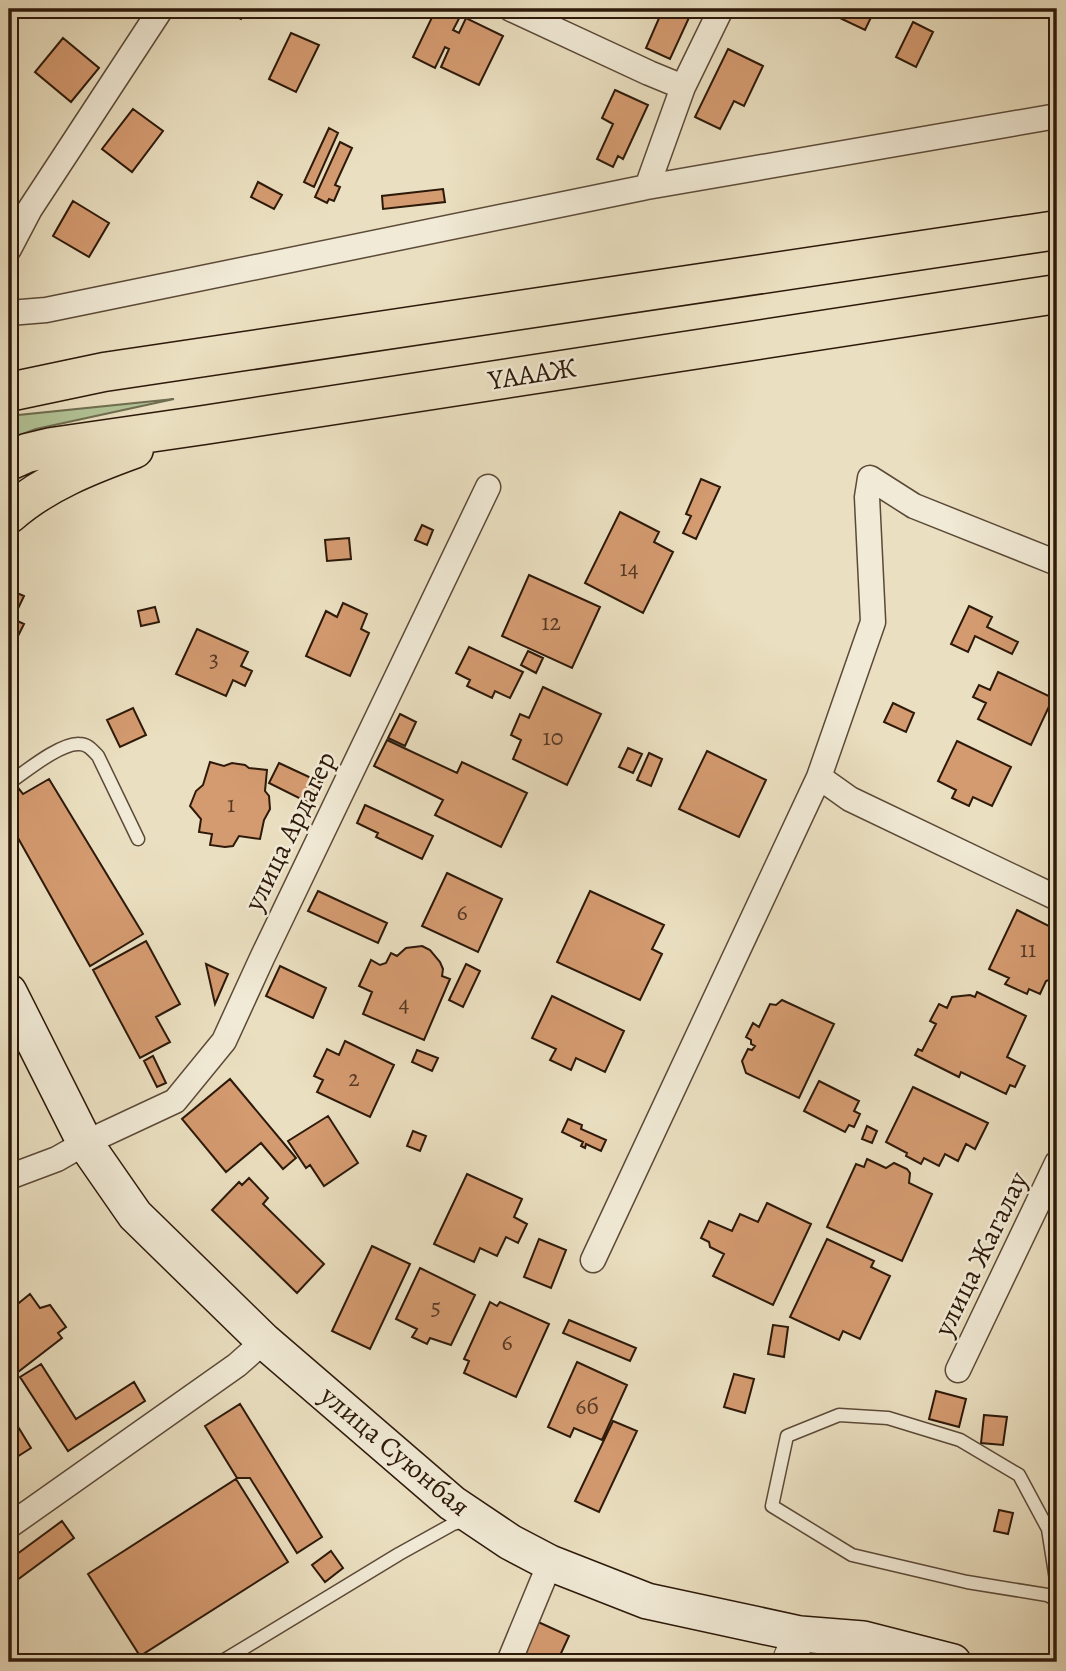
<svg xmlns="http://www.w3.org/2000/svg" width="1066" height="1671" font-family="Alegreya,serif">
  <rect width="100%" height="100%" fill="#eadfc0"/>
  <filter id="stains"><feTurbulence type="fractalNoise" baseFrequency=".00286" numOctaves="4"/><feColorMatrix values="0 0 0 0 .2 0 0 0 0 .09 0 0 0 0 .02 0 0 0 .5 -.17"/></filter>
  <radialGradient id="worn" r=".72"><stop offset=".6" stop-color="#630" stop-opacity="0"/><stop offset="1" stop-color="#630" stop-opacity=".3"/></radialGradient>
  <!-- green -->
  <path fill="#b2c396" stroke="#706e50" stroke-width="2" d="M174,399l-138,30 -27,10v-23z"/>
  <!-- building -->
  <path fill="#d49a70" stroke="#2d190a" stroke-width="2" d="M222,9h25l-6,10z
    M436,9h28l-11,21 6,3 7,-15 37,18 -24,49 -38,-18 8,-18 -4,-2 -10,21 -22,-11z
    M663,9h30l-23,50 -24,-11z
    M821,9h54l-10,21z
    M913,22l20,10 -17,35 -20,-10z
    M291,33l28,12 -23,47 -27,-13z
    M63,38l36,30 -28,34 -36,-30z
    M728,49l35,17 -19,40 -10,-5 -14,28 -25,-12z
    M615,90l33,15 -25,54 -5,-3 -5,11 -16,-8 16,-35 -11,-6z
    M133,109l30,22 -31,41 -30,-23z
    M329,128l9,5 -24,54 -10,-5z
    M340,142l12,6 -17,37 5,2 -6,14 -5,-2 -2,4 -12,-6z
    M258,182l24,13 -8,14 -23,-12z
    M443,189l2,13 -62,7 -1,-13z
    M73,201l36,22 -20,34 -36,-21z
    M701,479l19,8 -24,52 -13,-6 8,-17 -5,-2z
    M620,512l39,20 -5,10 19,10 -30,61 -58,-30z
    M422,525l11,5 -6,15 -12,-5z
    M349,538l2,21 -24,2 -2,-21z
    M529,575l71,32 -28,61 -70,-32z
    M10,590l14,6 -11,23 11,5 -10,20 -5,-3z
    M343,603l24,11 -6,15 8,4 -19,43 -44,-20 20,-45 11,6z
    M969,606l23,11 -5,10 31,15 -6,12 -37,-18 -7,16 -17,-8z
    M155,607l4,15 -18,4 -3,-15z
    M197,629l51,23 -7,14 11,5 -7,15 -12,-6 -7,16 -50,-22z
    M469,647l54,25 -13,26 -15,-7 -3,7 -25,-12 3,-6 -14,-7z
    M528,651l15,7 -7,15 -15,-8z
    M998,672l55,26 -22,47 -53,-26 8,-16 -13,-6 6,-12 11,5z
    M543,687l58,27 -34,71 -54,-26 8,-19 -10,-5 9,-21 9,4z
    M893,703l21,10 -8,19 -22,-10z
    M133,708l13,27 -26,12 -13,-27z
    M400,714l16,8 -11,24 -17,-8z
    M387,740l70,33 5,-11 65,31 -26,54 -66,-32 8,-15 -69,-34z
    M957,741l54,26 -19,39 -19,-9 -4,9 -17,-8 4,-8 -18,-9z
    M628,748l14,6 -9,19 -14,-6z
    M707,751l59,29 -27,57 -60,-28z
    M649,753l13,6 -11,27 -14,-6z
    M210,762l14,4 8,-3 13,2 4,3 18,2 -2,21 4,5 1,13 -6,11 -4,19 -21,-3 -6,10 -8,1 -15,-2 2,-11 -13,-2 2,-13 -11,-13 6,-15 7,-6z
    M279,763l43,20 -11,21 -42,-21z
    M49,779l94,155 -53,32 -81,-144v-25l10,-8 4,5z
    M365,805l68,31 -11,23 -46,-22 2,-4 -21,-10z
    M447,873l55,26 -24,53 -56,-26z
    M318,891l69,32 -9,20 -70,-32z
    M590,891l74,34 -12,24 10,5 -22,46 -83,-38z
    M1017,910l40,20v47l-11,4 -6,13 -11,-5 -2,5 -22,-10 4,-6 -20,-9z
    M146,941l34,63 -24,13 14,25 -30,16 -47,-88z
    M422,946l8,4 10,12 3,7 -1,7 8,3 -26,61 -61,-26 9,-22 -13,-6 12,-26 9,5 6,-2 5,-10 6,3 9,-8z
    M206,964l22,10 -13,30z
    M466,964l14,7 -17,36 -14,-7z
    M280,966l46,22 -13,30 -47,-22z
    M977,992l49,24 -19,41 18,9 -10,21 -5,-2 -4,9 -45,-22 -2,5 -44,-22 3,-6 4,2 14,-27 -6,-3 9,-17 8,4 5,-11 18,-2 5,2z
    M552,996l72,35 -19,41 -29,-14 -5,12 -21,-10 6,-11 -24,-11z
    M782,1000l52,24 -35,74 -53,-25 -4,-12 6,-12 4,1 3,-4 -4,-2v-4l-5,-3 7,-14 6,4 11,-23 6,1z
    M345,1041l49,24 -24,52 -53,-25 6,-12 -9,-4 13,-27 12,6z
    M417,1050l21,8 -6,13 -20,-9z
    M153,1056l13,27 -9,4 -13,-26z
    M230,1079l66,79 -13,11 -22,-26 -35,29 -44,-53z
    M819,1081l40,20 -5,10 6,3 -6,13 -5,-2 -4,7 -41,-21z
    M913,1087l75,36 -13,26 -9,-5 -8,17 -13,-7 -6,12 -15,-8 -3,6 -15,-8 1,-3 -21,-11z
    M328,1116l30,47 -34,23 -14,-21 -4,3 -18,-27z
    M568,1119l14,6 -1,4 25,11 -5,11 -15,-7 -1,4 -4,-2 2,-4 -21,-10z
    M867,1126l10,5 -5,12 -10,-4z
    M413,1131l13,5 -6,15 -13,-5z
    M867,1159l19,9 8,-5 13,6 3,4 -1,10 23,11 -30,67 -75,-34 29,-63 8,3z
    M467,1174l55,25 -8,18 13,7 -9,19 -12,-6 -9,19 -17,-8 -6,14 -40,-18z
    M249,1178l19,20 -5,6 61,60 -27,29 -85,-83 27,-28 3,3z
    M767,1203l44,21 -38,81 -60,-29 11,-22 -14,-7 -1,-5 -8,-4 8,-17 23,10 8,-17 18,8z
    M539,1239l27,11 -15,38 -27,-11z
    M827,1239l47,22 -3,6 19,9 -30,63 -17,-8 -4,9 -49,-23z
    M372,1246l38,18 -40,85 -38,-18z
    M420,1268l55,27 -24,50 -21,-7 -3,6 -15,-7 5,-8 -21,-10z
    M30,1294l10,14 10,-3 16,22 -8,6 4,5 -53,41v-68z
    M490,1302l7,4 3,-4 49,22 -33,73 -52,-24 5,-12 -5,-2z
    M569,1320l67,28 -6,13 -67,-28z
    M773,1325l15,2 -4,30 -16,-3z
    M577,1362l50,23 -25,55 -28,-12 -4,9 -22,-10z
    M41,1364l35,55 58,-37 11,19 -77,50 -48,-74z
    M734,1374l20,5 -9,34 -21,-6z
    M936,1391l30,8 -7,28 -30,-8z
    M240,1404l82,133 -25,16 -47,-75h-13l-32,-52z
    M9,1412l22,36 -22,14z
    M984,1415l23,2 -4,28 -22,-2z
    M613,1421l24,10 -38,81 -24,-11z
    M236,1479l52,83 -148,94 -52,-82z
    M999,1510l14,3 -5,21 -14,-3z
    M62,1521l12,17 -65,48v-26z
    M331,1551l12,17 -18,14 -13,-17z
    M536,1621l33,15 -12,26h-38z"/>
  <g fill="none" stroke-linecap="round" stroke-linejoin="round">
    <defs>
      <path id="service" d="M9,783c16,-11 51,-40 70,-39 9,0 13,6 19,12l40,83
        M1057,1586l-9,-57 -29,-54 -59,-35 -72,-22 -49,-3 -52,21 -15,70 80,49 115,27 80,13 10,5
        M221,1662l178,-108 54,-30 14,-4"/>
      <path id="minor" d="M511,9l138,64 34,14
        M647,187l36,-100 38,-78
        M9,249l21,-40 131,-200
        M9,313l37,-3 601,-123 410,-71
        M819,777l31,22 207,99
        M9,1177l48,-18 28,-16 90,-42 49,-60 38,-83 226,-471
        M593,1260l226,-483 54,-155 -6,-125 3,-19 44,28 143,57
        M958,1370l99,-207
        M9,1526l228,-161 27,-24
        M509,1662l41,-99"/>
      <path id="tertiary" d="M788,1662l12,-28"/>
      <path id="secondary" d="M9,992l76,151 50,72 129,126 188,162 58,39 40,21 97,38 153,33 63,5 90,23"/>
      <path id="trunk" d="M9,392l95,-20 953,-142
        M9,461l18,-8 25,-6 152,-22 853,-131
        M9,514c35,-31 81,-49 125,-65"/>
    </defs>
    <!-- service casing -->
    <use href="#service" stroke="#5c4a38" stroke-width="15"/>
    <!-- minor casing -->
    <use href="#minor" stroke="#5c4a38" stroke-width="27"/>
    <!-- tertiary casing -->
    <use href="#tertiary" stroke="#5c4a38" stroke-width="34"/>
    <!-- secondary casing -->
    <use href="#secondary" stroke="#2d190a" stroke-width="38"/>
    <!-- trunk casing -->
    <use href="#trunk" stroke="#2d190a" stroke-width="41"/>
    <!-- service -->
    <use href="#service" stroke="#f1ead6" stroke-width="12"/>
    <!-- minor -->
    <use href="#minor" stroke="#f1ead6" stroke-width="24"/>
    <!-- tertiary -->
    <use href="#tertiary" stroke="#f1ead6" stroke-width="32"/>
    <!-- secondary -->
    <use href="#secondary" stroke="#f1ead6" stroke-width="35"/>
    <!-- trunk -->
    <use href="#trunk" stroke="#eadfc0" stroke-width="38"/>
  </g>
  <g text-anchor="middle" dominant-baseline="central" stroke-width="5" stroke-linejoin="round" paint-order="stroke">
    <!-- number labels -->
    <g font-size="24" fill="#573924">
      <text x="629" y="568">14</text>
      <text x="551" y="622">12</text>
      <text x="214" y="659">3</text>
      <text x="553" y="737">10</text>
      <text x="231" y="804">1</text>
      <text x="462" y="912">6</text>
      <text x="1028" y="949">11</text>
      <text x="404" y="1003">4</text>
      <text x="354" y="1078">2</text>
      <text x="436" y="1307">5</text>
      <text x="507" y="1342">6</text>
      <text x="587" y="1406">6б</text>
    </g>
    <!-- street labels -->
    <g font-size="28" fill="#2d190a" stroke="#f1ead6">
      <text transform="translate(532 374) rotate(-9)">ҮАААЖ</text>
      <text transform="translate(290 831) rotate(-64)">улица Ардагер</text>
      <text transform="translate(981 1254) rotate(-64)">улица Жагалау</text>
      <text transform="translate(395 1451) rotate(40)">улица Суюнбая</text>
    </g>
  </g>
  <!-- margin -->
  <rect width="1066" height="1671" fill="none" stroke="#eadfc0" stroke-width="35"/>
  <rect x="10" y="10" width="1045" height="1650" fill="none" stroke="#2d190a" stroke-width="3.5"/>
  <rect x="18" y="18" width="1031" height="1636" fill="none" stroke="#2d190a" stroke-width="2"/>
  <rect width="100%" height="100%" filter="url(#stains)"/>
  <rect width="100%" height="100%" fill="url(#worn)"/>
</svg>
